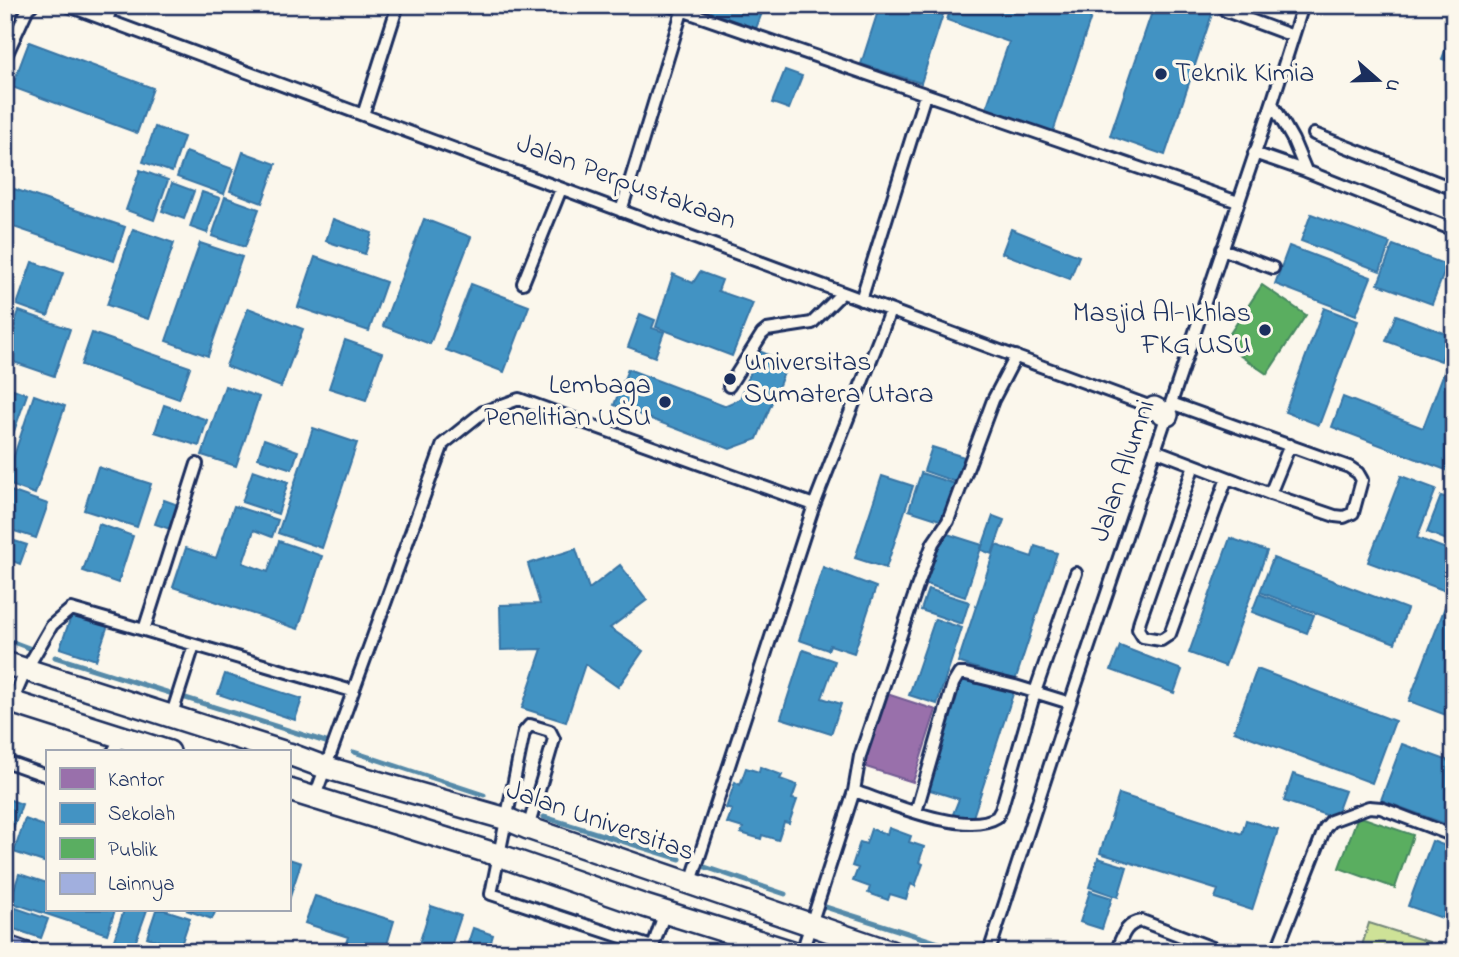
<svg xmlns="http://www.w3.org/2000/svg" width="1459" height="957" font-family="'Indie Flower',sans-serif">
  <rect width="100%" height="100%" fill="#fbf7ec"/>
  <filter id="ink" filterUnits="userSpaceOnUse"><feTurbulence type="fractalNoise" baseFrequency=".0143" numOctaves="2"/><feDisplacementMap in="SourceGraphic" scale="14" xChannelSelector="R" yChannelSelector="G"/><feConvolveMatrix kernelMatrix="1 2 1 2 8 2 1 2 1" color-interpolation-filters="sRGB"/></filter>
  <g filter="url(#ink)">
    <!-- green -->
    <path fill="#cee297" stroke="#74887a" stroke-width="2" d="M1369,923l60,19 -3,10h-66z"/>
    <!-- offices -->
    <path fill="#9970ab" stroke="#735c94" stroke-width="2" d="M887,694l49,16 -23,72 -50,-16z"/>
    <!-- schools -->
    <path fill="#4393c3" stroke="#3775a5" stroke-width="2" d="M703,5h62l-10,26 -54,-20z
      M880,5h66l-25,78 -60,-19z
      M952,5h143l-42,127 -67,-23 23,-67 -62,-22z
      M1171,5h44l-50,150 -55,-19 44,-130 15,5z
      M1454,27v36l-12,-4z
      M29,42l124,46 -16,45 -125,-46z
      M785,70l17,6 -13,33 -17,-6z
      M155,127l29,10 -12,35 -29,-10z
      M186,152l47,17 -9,25 -47,-17z
      M243,152l33,12 -14,39 -32,-12z
      M140,170l28,10 -14,40 -28,-10z
      M172,183l22,8 -10,28 -22,-8z
      M14,189l111,38 -11,34 -109,-37v-9z
      M202,192l18,6 -13,35 -17,-6z
      M225,197l34,12 -14,38 -33,-11z
      M1311,214l79,29 -10,28 -79,-30z
      M333,219l39,14 -7,21 -39,-13z
      M424,219l47,18 -41,107 -47,-18z
      M133,229l41,14 -26,76 -41,-14z
      M1011,229l68,27 -9,23 -68,-26z
      M200,243l42,14 -34,99 -42,-15z
      M1393,245l54,20 -15,39 -54,-20z
      M1289,246l82,31 -15,38 -81,-31z
      M315,257l71,25 -17,49 -71,-24z
      M32,262l31,11 -15,43 -31,-11z
      M700,272l22,8 -4,11 35,12 -21,53 -76,-29 17,-53 20,9z
      M471,284l58,22 -25,66 -58,-22z
      M248,308l55,21 -22,58 -55,-21z
      M1324,308l34,13 -39,104 -34,-13z
      M19,311l51,18 -16,47 -49,-17v-10z
      M640,314l15,6 -3,8 12,4 -9,25 -27,-10z
      M1396,315l54,20 -9,26 -55,-20z
      M92,333l98,34 -11,32 -98,-34z
      M345,340l37,13 -16,47 -37,-12z
      M1454,346v127l-122,-46 11,-30 80,31z
      M759,351l29,12 -31,76 -27,10 -116,-44 14,-36 96,37 16,-7z
      M5,386l22,8 -22,63z
      M225,386l34,11 -23,69 -34,-11z
      M34,395l31,11 -30,88 -30,-11z
      M164,405l43,15 -8,26 -44,-14z
      M313,428l44,15 -35,105 -44,-15z
      M264,439l34,12 -6,18 -34,-11z
      M932,447l32,10 -8,25 -32,-11z
      M98,467l53,17 -14,43 -53,-17z
      M253,470l35,12 -10,32 -36,-12z
      M921,473l34,11 -12,37 -34,-11z
      M882,476l31,10 -27,82 -31,-10z
      M1401,476l35,13 -19,49 37,14v42l-86,-32z
      M5,489l43,15 -12,34 -31,-10z
      M1441,496l13,4v43l-27,-11z
      M164,500l17,6 -8,24 -18,-6z
      M234,506l44,14 -6,17 -18,-7 -11,33 25,9 11,-31 43,15 -24,73 -125,-42 13,-39 30,10z
      M993,516l11,4 -12,34 -11,-4z
      M99,524l34,12 -15,47 -35,-12z
      M941,532l41,13 -17,52 -41,-14z
      M5,538l22,7 -7,19 -15,-6z
      M1230,538l37,13 -42,115 -36,-13z
      M996,545l36,12 3,-11 22,7 -42,128 -57,-19z
      M576,549l13,40 31,-24 27,35 -37,28 33,23 -25,36 -33,-23 -19,58 -44,-14 20,-59 -41,1 -1,-45 40,-1 -12,-40z
      M1273,558l134,51 -12,34 -135,-51z
      M823,567l53,20 -22,66 -24,-8 -2,5 -29,-10z
      M928,589l41,13 -7,22 -41,-14z
      M1259,594l55,21 -7,18 -55,-21z
      M1445,607l9,3v108l-45,-17z
      M72,614l36,11 -12,35 -36,-12z
      M935,619l27,9 -25,76 -28,-9z
      M1120,646l62,24 -8,23 -63,-23z
      M803,650l32,11 -13,37 19,6 -10,30 -50,-16z
      M1257,669l138,52 -23,62 -138,-52z
      M225,674l77,25 -7,21 -77,-26z
      M961,674l53,17 -42,129 -19,-6 6,-15 -35,-11z
      M1402,744l52,19v64l-73,-27z
      M760,767l22,8 -2,4 17,6 -5,14 5,1 -8,23 -5,-1 -6,18 -16,-5 -1,4 -20,-6 2,-5 -16,-5 5,-13 -6,-2 9,-26 5,3 6,-17 13,4z
      M1293,774l52,17 -10,27 -51,-17z
      M1119,794l123,40 4,-14 32,10 -26,80 -37,-12 3,-8 -118,-37z
      M5,798l17,6 -17,48z
      M25,819l22,8v36l-33,-11z
      M889,828l22,8 -2,6 15,5 -5,15 4,2 -8,22 -4,-2 -5,15 -16,-5 -2,6 -20,-7 2,-6 -17,-6 5,-13 -6,-2 8,-24 6,2 5,-15 16,5z
      M1432,841l22,8v45l-9,25 -37,-13z
      M1098,858l29,9 -9,30 -29,-10z
      M289,859l12,4 -12,37z
      M19,874l28,9v27h68l-8,24 -97,-32z
      M1090,891l22,7 -10,31 -22,-7z
      M315,896l79,25 -9,30 -12,-3 -1,4h-29l5,-15 -43,-14z
      M10,906l38,13 -7,19 -36,-12z
      M431,906l30,10 -12,36h-16l-15,-5z
      M124,910h23l-15,42 -21,-3z
      M156,910h9l25,8 -10,30 -33,-11z
      M186,910h30l-4,9z
      M473,928l20,7 -5,17h-23z"/>
    <!-- public -->
    <path fill="#5aae61" stroke="#478860" stroke-width="2" d="M1262,285l44,30 -39,59 -44,-30z
      M1358,816l55,19 -18,53 -56,-20z"/>
    <g fill="none" stroke-linecap="round" stroke-linejoin="round">
      <!-- stream -->
      <path stroke="#558aa9" stroke-width="5" d="M5,639l24,9
        M55,657l274,86
        M354,752l130,43
        M544,817l136,42
        M699,865l86,29
        M819,905l148,47"/>
    </g>
    <!-- building -->
    <path fill="#a1afde" stroke="#1b2f5e" stroke-width="2" d="M5,934l52,18h-52z"/>
    <g fill="none" stroke-linecap="round" stroke-linejoin="round">
      <defs>
        <path id="service" d="M66,5l1088,403
          M667,5l571,197
          M1226,11l67,25
          M107,21l5,-16
          M5,58l23,-50 4,-3
          M1272,103l21,37 13,31
          M363,115l35,-110
          M1314,134l140,55
          M1254,153l52,18 148,59
          M621,211l63,-206
          M1222,249l51,19
          M523,283l38,-94
          M861,300l64,-205
          M729,386l33,-52 5,-4 45,-7 30,-30
          M1155,450l115,44 65,22 9,1 9,-4 9,-33 -4,-7 -9,-6 -178,-64
          M197,464l-53,166 208,61
          M1194,465l-54,155 -2,9 5,8 18,3 9,-6 57,-156
          M1270,494l20,-49
          M12,702l14,-32 26,-45 19,-16 73,21
          M171,717l23,-72
          M113,752l8,-15
          M5,761l42,15
          M854,791c33,11 111,46 143,26l4,-7 34,-118 41,-119
          M314,799l129,-355 40,-32 36,-13 295,106
          M916,812l37,-128 6,-10h7l49,12 55,17
          M528,828l26,-89 -4,-8 -20,-6 -6,7 -33,162 161,53
          M691,882l123,-377 76,-194
          M651,952l14,-40
          M802,952l52,-161 6,-35 57,-169 16,-44 15,-22 45,-121 23,-44
          M989,952l81,-249 202,-600 31,-98
          M1116,952c6,-15 9,-29 26,-31l81,31
          M1276,952l45,-114 4,-10 6,-7 38,-14 12,1 73,28"/>
        <path id="minor" d="M1154,408l13,7
          M5,663l278,89
          M5,700l164,52
          M289,754l35,13 183,52 21,9 363,124
          M289,790l209,65 147,51 147,46"/>
      </defs>
      <!-- service casing -->
      <use href="#service" stroke="#1b2f5e" stroke-width="16"/>
      <!-- minor casing -->
      <use href="#minor" stroke="#1b2f5e" stroke-width="26"/>
      <!-- service -->
      <use href="#service" stroke="#fbf7ec" stroke-width="10"/>
      <!-- minor -->
      <use href="#minor" stroke="#fbf7ec" stroke-width="21"/>
    </g>
  </g>
  <!-- markers -->
  <g fill="#1b2f5e" stroke="#fbf7ec" stroke-width="2.5">
    <circle cx="1161" cy="74" r="7"/>
    <circle cx="1265" cy="330" r="7"/>
    <circle cx="730" cy="379" r="7"/>
    <circle cx="665" cy="402" r="7"/>
  </g>
  <g text-anchor="middle" dominant-baseline="central" stroke-width="7" stroke-linejoin="round" paint-order="stroke">
    <!-- poi labels -->
    <g font-size="28" fill="#1b2f5e" stroke="#fbf7ec" text-anchor="start">
      <text x="1175" y="74">Teknik Kimia</text>
      <text x="1251" y="314" text-anchor="end">Masjid Al-Ikhlas<tspan x="1251" dy="32">FKG USU</tspan></text>
      <text x="744" y="363">Universitas<tspan x="744" dy="32">Sumatera Utara</tspan></text>
      <text x="651" y="386" text-anchor="end">Lembaga<tspan x="651" dy="32">Penelitian USU</tspan></text>
    </g>
    <!-- street labels -->
    <g font-size="28" fill="#1b2f5e" stroke="#fbf7ec">
      <text transform="translate(626 183) rotate(20)">Jalan Perpustakaan</text>
      <text transform="translate(1124 471) rotate(-71)">Jalan Alumni</text>
      <text transform="translate(600 822) rotate(19)">Jalan Universitas</text>
    </g>
  </g>
  <!-- margin -->
  <rect width="1459" height="957" fill="none" stroke="#fbf7ec" stroke-width="28"/>
  <rect x="14" y="14" width="1431" height="929" fill="none" stroke="#1b2f5e" stroke-width="2.5" filter="url(#ink)"/>
  <!-- legend -->
  <rect x="46" y="750" width="245" height="161" fill="#fbf7ec" stroke="#a1a7b3" stroke-width="2"/>
  <rect x="60" y="768" width="35" height="21" fill="#9970ab" stroke="#a1a7b3" stroke-width="2"/>
  <text x="108" y="786" font-size="21" fill="#1b2f5e">Kantor</text>
  <rect x="60" y="803" width="35" height="21" fill="#4393c3" stroke="#a1a7b3" stroke-width="2"/>
  <text x="108" y="820" font-size="21" fill="#1b2f5e">Sekolah</text>
  <rect x="60" y="838" width="35" height="21" fill="#5aae61" stroke="#a1a7b3" stroke-width="2"/>
  <text x="108" y="856" font-size="21" fill="#1b2f5e">Publik</text>
  <rect x="60" y="873" width="35" height="21" fill="#a1afde" stroke="#a1a7b3" stroke-width="2"/>
  <text x="108" y="890" font-size="21" fill="#1b2f5e">Lainnya</text>
  <!-- north arrow -->
  <g transform="translate(1378 80) rotate(110)" stroke="#fbf7ec" stroke-width="5" paint-order="stroke">
  <path d="M0-5L12 26L0 18L-12 26Z" fill="#1b2f5e"/>
  <text y="-10" font-size="19" font-weight="bold" text-anchor="middle" fill="#1b2f5e">U</text>
  </g>
</svg>
